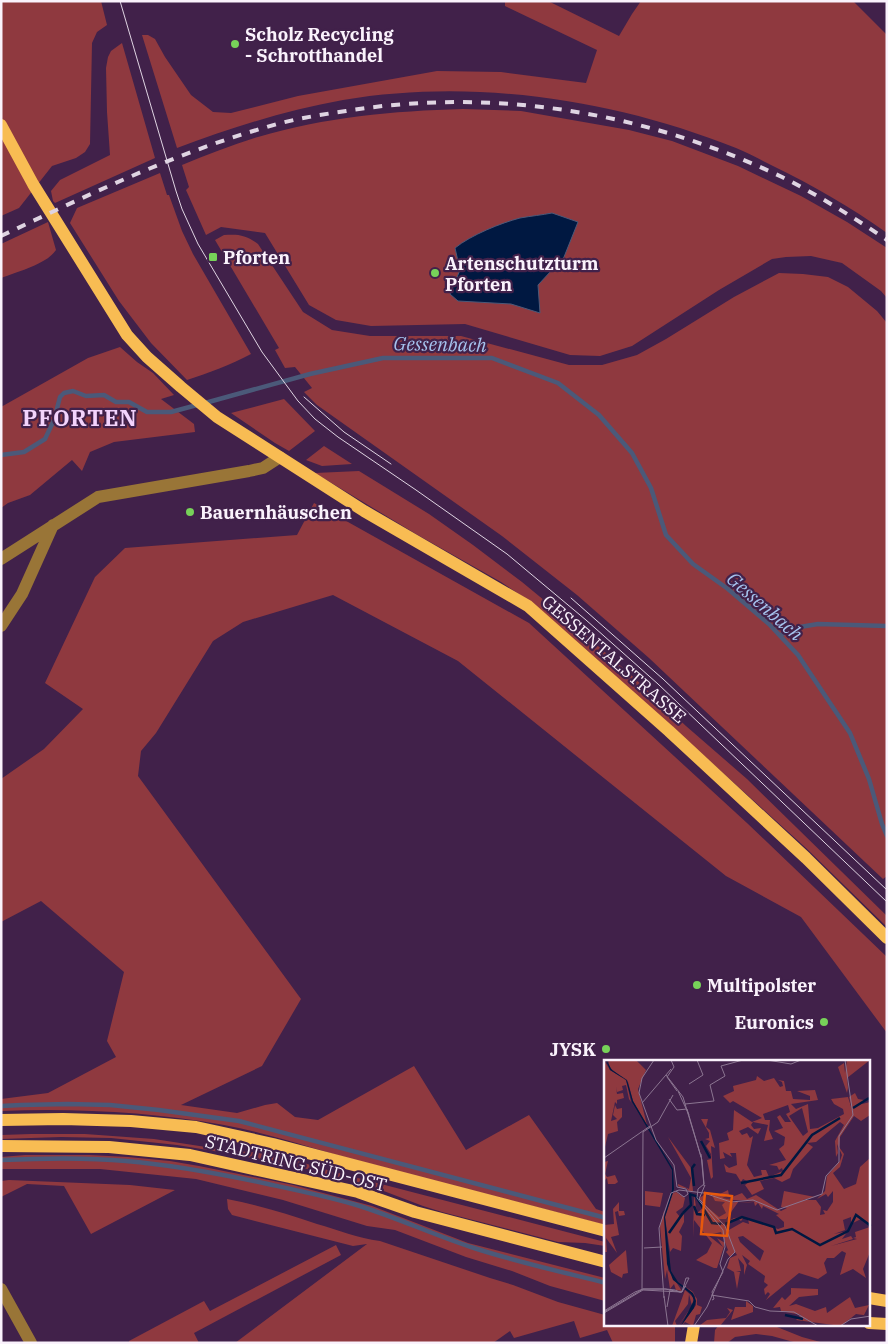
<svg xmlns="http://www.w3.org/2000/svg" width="888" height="1344" font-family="'IBM Plex Serif',serif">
  <rect width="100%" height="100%" fill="#41214a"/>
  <!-- green -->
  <path fill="#8f393f" d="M1,1h100l6,24 -10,7 -5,11 -2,101 -5,8 -9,6 -24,8 -33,42 -18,8z
    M505,1h43l71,35 13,-22 9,-13h212l34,34v198c-36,-26 -75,-48 -114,-67 -12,-6 -25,-13 -37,-18 -123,-49 -262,-70 -393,-48 -57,10 -112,28 -166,48l-35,-113h6l7,4 10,18 26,38 22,17 18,1 67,-17 139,-25 64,1 85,11 11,-33 -92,-44z
    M122,43l33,115 -100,45 -2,-2 -2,-10 9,-11 50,-25 -3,-43 -1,-44 2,-11 3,-6z
    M463,109l58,2 108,19 43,11 66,25 63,30 46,26 40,26v50l-6,-7 -39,-28 -31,-7 -25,1 -14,2 -53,31 -87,56 -32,10 -30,-1 -105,-31 -94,2 -35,-6 -27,-15 -44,-72 -44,-6 -15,8 -20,-45 3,-3 -7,-22c25,-10 50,-20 76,-28 67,-20 135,-26 205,-28z
    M160,173l7,22h2l13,36 11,23 58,100c-21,11 -42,19 -64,26l-36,-37 -32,-42 -49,-78 7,-15z
    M48,222l8,28c-9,14 -39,22 -55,28v-34z
    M224,235c15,-1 22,0 34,9l45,68 29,18 38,6h91l108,29h33l35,-10 29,-16 68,-42 45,-24 24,1 25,3 20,10 29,24 10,12v553l-4,3 -234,-221 -72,-63 -75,-59 -185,-131 -13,-13 8,-4 -17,-21 -10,1 -10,-18 4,-2 -64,-108z
    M120,347l17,15 16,11 21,22 -13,4 33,25 1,8 -81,10 -24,10 -8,19 -10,-11 -42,35 -22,8 -7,5v-101l87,-49z
    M284,399l31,32 -26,20 -14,-8 -44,-30z
    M324,446l28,18 -30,2 -16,-6z
    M359,471l70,43 44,31 49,37 52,43 56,49 56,52 61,53 140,137v11l-81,-79 -216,-195 -56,-49 -33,-22 -85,-48 -101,-61z
    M314,503l215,120 218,200 140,134v76l-86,-116 -75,-41 -268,-215 -125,-66 -90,27 -30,19 -57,92 -15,18 -3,25 163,223 -39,67 -81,39 56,8 28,-8 12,-2 18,14 23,3 96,-54 52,84 63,-35 67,94 9,3v13c-79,-21 -159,-41 -238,-62 -48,-12 -94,-29 -143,-38 -74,-13 -148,-17 -223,-14v-12l47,-6 68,-36 -9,-16 17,-69 -83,-71 -40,21v-143l43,-30 39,-40 -38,-26 50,-106 30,-29 172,-13z
    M31,1134h54l69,5 78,12 38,2 61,18 274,71v4l-20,-3 -27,-1 -116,-30 -19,-6 -55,-21 -61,-16 -75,-15 -55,-9 -66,-7 -50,-1 -60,2v-4z
    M25,1155h65l38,2 42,4 29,5 94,19 79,21 96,37 137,35v23l-55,-15 -38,-15 -46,-14 -71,-27 -28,-4 -84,-26 -87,-21 -96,-10h-99v-12z
    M9,1180l121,5 45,5 -84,44 -27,-48 -37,-2 -26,13v-16z
    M227,1199c31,6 60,15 90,25 21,6 41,14 63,17l110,37 23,7 45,17 47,13 1,10h69v18h-62l-6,-13 -27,8 -6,-17 -60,17 -4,-7 -17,12h-258l132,-99 -14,2 -121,-31 -4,-6z
    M336,1245l5,10 -147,78 5,10h-70v-2l75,-40 6,10z
    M719,1325h53l30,12 22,6h-27l-25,-7 -16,-2 -21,3 -8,6h-13l1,-13z"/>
  <!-- water -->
  <path fill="#001841" stroke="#4b5979" d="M552,213l26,9 -14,35 -26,28 2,28 -29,-9 -53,-3 -8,-7 10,-24 -5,-22c16,-13 46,-25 65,-30 11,-2 22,-3 32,-5z"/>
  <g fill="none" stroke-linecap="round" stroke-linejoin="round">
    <!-- stream -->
    <path stroke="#4b5979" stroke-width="4.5" d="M205,403l105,-29 73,-16h109l66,25 41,32 33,38 19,35 15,47 27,29 35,25 41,35 29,31 52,78 19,46 13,45 5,12
      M1,455l23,-3 21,-13 9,-19 6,-23 4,-4 9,-2 13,5 18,-1 12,7h13l18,10h24l26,-7
      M780,635l20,-8 18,-3 69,2
      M1,1106l20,-1 47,-1 42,1 49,5 80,11 367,97
      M1,1160c42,-2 84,-3 125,1 48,4 95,13 142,23 28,6 57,12 85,20 41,12 80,31 121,44 43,14 88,24 132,35"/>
    <!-- minor -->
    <path stroke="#997537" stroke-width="12" d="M1,559l97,-62 151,-26 14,-3 17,-11
      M1,626l21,-32 31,-69
      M1,1289l30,54"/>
    <!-- major -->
    <path stroke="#f8bc53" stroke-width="12" d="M1,125l32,59 94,151 20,22 34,30 36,30 147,94 164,95 141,125 137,127 81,80
      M1,1120l62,-1 68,2 65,6 77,17 333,87
      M1,1146l108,1 81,8 168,37 57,20 191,50
      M869,1298l18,3
      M869,1323l18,1
      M691,1343l3,-18"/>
    <!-- tram -->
    <path stroke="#dfd4e2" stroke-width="1" d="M120,1l56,190 6,18 16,35 64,108 36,49 17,18 23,18 78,53 91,64 79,66 72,64 229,218
      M304,397l40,35 47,32
      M571,598l92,81 224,211"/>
    <!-- rail -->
    <path stroke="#dfd4e2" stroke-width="4" stroke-dasharray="9 9" stroke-linecap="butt" d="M1,236c87,-41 174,-83 266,-109 26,-8 52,-12 79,-16 148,-24 300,1 436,66 36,18 71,40 105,63"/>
  </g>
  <!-- markers -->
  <g fill="#77d259" stroke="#41214a" stroke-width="2">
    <circle cx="235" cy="44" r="5"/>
    <rect x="208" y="252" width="10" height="10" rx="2.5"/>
    <circle cx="435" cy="273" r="5"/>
    <circle cx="190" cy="512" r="5"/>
    <circle cx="697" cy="985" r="5"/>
    <circle cx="824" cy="1022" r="5"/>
    <circle cx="606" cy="1049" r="5"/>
  </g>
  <g text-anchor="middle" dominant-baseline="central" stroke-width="4.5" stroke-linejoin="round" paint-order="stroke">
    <!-- poi labels -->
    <g font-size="18" font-weight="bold" fill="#faf2fc" stroke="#41214a" text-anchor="start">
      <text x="245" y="34">Scholz Recycling<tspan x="245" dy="21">- Schrotthandel</tspan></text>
      <text x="223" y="257">Pforten</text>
      <text x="445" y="263">Artenschutzturm<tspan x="445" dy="21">Pforten</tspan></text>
      <text x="200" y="512">Bauernhäuschen</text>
      <text x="707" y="985">Multipolster</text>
      <text x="814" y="1022" text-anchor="end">Euronics</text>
      <text x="596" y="1049" text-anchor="end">JYSK</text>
    </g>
    <!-- street labels -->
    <g font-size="18" fill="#faf2fc" stroke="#41214a">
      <text transform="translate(614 659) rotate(41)">GESSENTALSTRASSE</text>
      <text transform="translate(296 1163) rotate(14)">STADTRING SÜD-OST</text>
    </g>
    <!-- water labels -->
    <g font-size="19" font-style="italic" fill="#a5c2ed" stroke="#41214a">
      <text transform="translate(440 344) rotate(1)">Gessenbach</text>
      <text transform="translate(765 606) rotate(41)">Gessenbach</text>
    </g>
    <!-- district labels -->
    <g font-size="22" font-weight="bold" letter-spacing="1" fill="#f3d3fc" stroke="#41214a">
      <text x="80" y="417">PFORTEN</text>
    </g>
  </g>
  <!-- overview -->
  <g transform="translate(604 1060)">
    <rect width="266" height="266" fill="#41214a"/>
    <path d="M0,0l6,10 16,10 5,22 15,24 -17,-27 -3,-14 -4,1 1,4 -6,2 -1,-5 1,7 6,-1 1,5 -7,2v4l-2,-2 -4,19 6,-2 -4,-4 2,-10 2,4 5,-1v9l-5,5 1,9 -10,3 -4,17zM4,0h28l10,10 -8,19 9,36 -14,-24 -5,-19 -18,-14zM243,0h23l-23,18 1,10 -1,5 -9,-26 6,-4 1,10zM153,16l7,5 10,-3 6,9 3,-1 -1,-4 -4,-2 6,1 2,10h5l2,8 17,1v-4l-13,-5 18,-1 3,10 -27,4 5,5 12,-5 2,25 8,-1 26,-14 -1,-5 -9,-5 -3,-5 17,-2 5,16 -4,-16 6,-4 3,6 6,1 -2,4 8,-2v13l-9,6 -7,-5 -14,21 -1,10 5,7 -4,13 -7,6 11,16 12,-5 4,-17 10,-9v68l-9,-7 -10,5v-7l-8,3 2,10 -11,4 14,-3 -6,8 9,-3 2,3 -22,7 26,-7 -4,-1 3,-1 -1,-5 15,-5v25l-7,17 3,9 -13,-9 -13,6 6,-22 -4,-2 -8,7h-7l-3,5 3,10 -9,6 -19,-6 -33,27 4,-6 -2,-2 -3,3 -1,-6 4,-4 -4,-3 1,-6 -17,-12 2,-3 -8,-6 5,10 -3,10v-10l-6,-7 3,13h-5l4,1 -3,17 -3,-17 -7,-4 3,-10 7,-3 -2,-3 -5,5 -4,-5 2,-2 -7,-18 -13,3 15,12 -6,-9 8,5 -8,25h-3l1,-6 -1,6 -18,-8 11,-7 5,-10 -18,-23 -1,18 1,-44 3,19 7,-6 -6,-8 6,-4 2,11 13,11 7,-4 -4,-8 3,-3 -10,-1 -4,-8 9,1 8,-4 1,5 -7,3 10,2v3l7,-2 -13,18h-8l4,6 12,-7 10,-1 -3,4 -3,-2 -14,6 3,6 16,-9 6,2 -1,-5 30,10 6,-2v-5l-8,-7 3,-1 -16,-8 -1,3 -4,-6 -3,3 -1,-4 -15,1 19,-2 -25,-1 -1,-3 10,-4 5,6 9,-4 25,16 6,-3 -6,-1 3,-16 31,6 -12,3h13l5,7 -1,8 5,-1 -2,-4 4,1 6,-9v-11l-5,6 -2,-3 -9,5 8,-8 2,-15 13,-15 2,-6 -5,-11 1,9 -2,4 -1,-16 9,-16 -4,-3 -24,20 -9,1 6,4 -20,22 -3,9 -8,4 -8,-4 -14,3 4,8 -12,6 -7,-10 4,-3 -6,-3 -2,3 -5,-8 -10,-2 -2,-8 5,4 8,-3 -1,-12h-6l2,4 -9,-5 2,6 -5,1 -1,-16 10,-3 -2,-7 6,-3 1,-20 18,12 10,-4 -29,-17 -3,2 -7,-7 11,-5 -1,-5 23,-6zM184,45l2,7 -4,2 5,8h-6l-5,-7 -3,2 6,11 -9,3 11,6 -1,8 -5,4 7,11 -17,5 8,1 2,4 3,-2 1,3 -14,6 -3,-7h-5l1,5 -8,2 -7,-12 6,-29 -3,2 -3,-5 -5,2 -3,-4 9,-4 10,7 3,-6 -7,1 -3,-4 2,-3 15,3 -4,16 9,-2 -4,-9 1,-10h-5l-2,-6zM198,48l6,24 -5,4 -14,-20zM139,176l21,15 -4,10 -20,-19 -2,-5zM97,59h7l-2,8 4,3 5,18 -4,-2 2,31 -2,2 -4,-19 4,-1v-5l-5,-8 4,-5 -5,-2 4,-1v-5zM64,77l23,31 2,23h-4l-3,-3h-4l-4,-2v-2l11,5 2,-11zM4,101l-3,13 2,3 8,-2 3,7 -3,2h-7l-1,-6 -3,3v-19zM41,131l18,2 -3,14 -15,-2zM72,132l9,6 -2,9 -7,5 4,5 4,-3v8l-5,10 3,4 -1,15 -8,-3 -3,4 -5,-35 8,-24zM15,142v9h5l1,4 -6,1 -1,-5 -3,1 4,23 -8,2 6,16 -11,-15 1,14h-3v-27l10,-1 -1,-15zM60,151l4,59 14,21 -6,-1 -2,-6 -4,5 -3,-19 -2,9 -5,-53zM22,190l2,23 -5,1 -1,4 -11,-6 -2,-7zM82,227l7,5 2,4 2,3v6l5,2 -2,7 -4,1 -3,11 -8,-4 -4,4 15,-21 -1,-9zM187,228l27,1v6l-19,2 -10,9 7,-2 19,7 11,-4 1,6 23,-16 5,11 14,-3 -5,10 6,1 -14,-2 -15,12 -45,-6 5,-5 -20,-4 -1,-4 -7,1 9,-11 3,3 6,-6zM81,230l8,7v9l-15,20 14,-20 -3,-12 -1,10 -13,17 2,5h-5zM142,241l7,5v6l-22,8 4,-13h11zM123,248l6,2 -13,16h-21l8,-6 19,-2 4,-6z" fill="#8f393f" fill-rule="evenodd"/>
    <path d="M2,0l6,10 15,10 6,21 40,68 1,20 -9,28 6,54 7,11 15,11 3,8 -2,7 -13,18 13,-26 -3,-6 -18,-14 -6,-16 -3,-47 8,-27v-20l-40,-68 -6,-22 -16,-10z" fill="#001841"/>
    <path fill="none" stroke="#001841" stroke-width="2.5" d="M249,48l16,-10M97,81l9,17M137,123l40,-8 31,-40 28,-17M90,126l-2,-18 3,-4M85,134l7,2 16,27 9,1M90,146l3,8 8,1M79,153l8,-8 -1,-10M121,164l17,-7 32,10 2,6 16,-4 28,16 28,-14 8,-16 15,11M65,173l14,-20M181,255l18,4"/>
    <path fill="none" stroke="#8b7591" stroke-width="1" d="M50,0l-12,18 -3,15 17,47 18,25 3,22 9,2 2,5 -4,3 -8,-6M67,0l3,7 -7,10 10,14M163,0l24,4 10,-4M62,15l17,22 18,60M85,24l14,-9 -6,-15M74,31l11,24M65,39l8,11 10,-1 15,51 2,24 -6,5 -1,9 26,32 2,17 -5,17 3,8 -11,20 2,7 -2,1M38,43l29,-34M81,44l29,-3 -4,-16 15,-9 -4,-10 22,-6M97,94l3,32M0,98l46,-32M40,188l18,-1M38,229l1,-157 15,-10 15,-27M107,235l38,6 6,6 15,4 24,1 24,14M60,236l4,30M60,238l-5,-70 12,-35 8,-3 25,3 27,9 22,-2 24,10 45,-16 4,-18 13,-14v-26l14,-21 -8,-55M63,247l3,-17M0,251l31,-19 8,-3h23l9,1 5,2h2l4,-14h3l-7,14h-2l-15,-3h-22l-39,23M0,253l39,-23 38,2 5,-6M90,266l13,-19 21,-48 7,-7 -10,-26 -26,-27 6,-14M236,266l11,-7 20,-3"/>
    <path fill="#e8590c" fill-opacity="0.15" stroke="#e8590c" stroke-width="2.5" d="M101,133l27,3 -5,40 -26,-2z"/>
    <rect width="266" height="266" fill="none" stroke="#faf2fc" stroke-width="2.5"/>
  </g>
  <!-- border -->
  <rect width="888" height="1344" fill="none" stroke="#faf2fc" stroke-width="5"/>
</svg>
